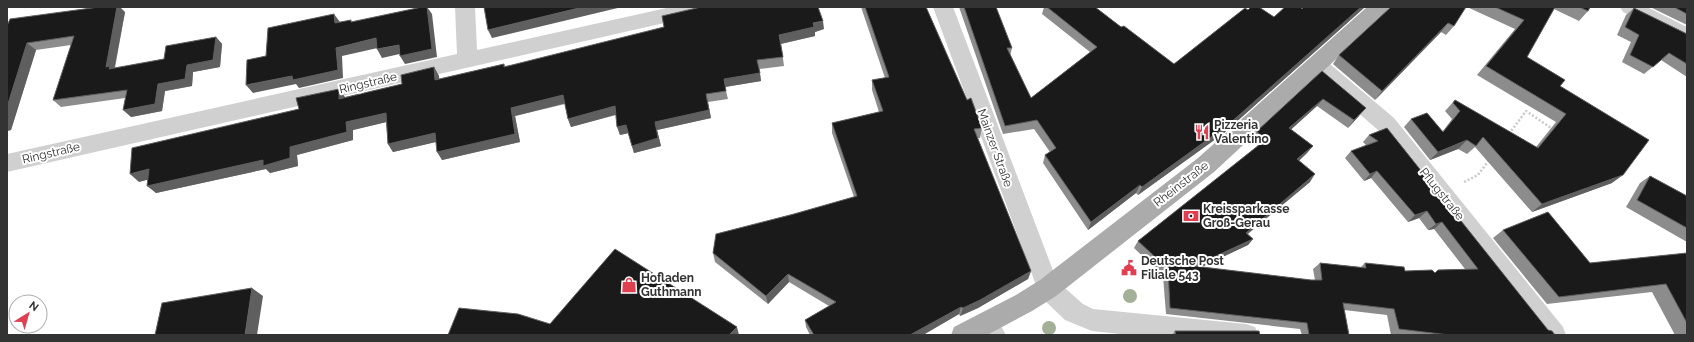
<svg xmlns="http://www.w3.org/2000/svg" width="1694" height="342" font-family="Raleway,sans-serif">
  <rect width="100%" height="100%" fill="#fff"/>
  <g fill="none" stroke-linecap="round" stroke-linejoin="round">
    <!-- path -->
    <path stroke="#cacaca" stroke-width="2.5" stroke-dasharray="2 2" stroke-linecap="butt" d="M1509,134l17,-23 28,19
      M1464,182l14,-7 11,-15"/>
    <!-- minor -->
    <path fill="#d0d0d0" fill-rule="evenodd" d="M455,7h20l2,43 194,-43h43l-3,5 -7,2 -697,158v-18l450,-100z
      M933,7h20l104,274 26,23 10,5 153,15 9,3 3,8h-128l-38,-4 -27,-11 -25,-24z
      M1620,7h27l40,20v17l-64,-32z
      M1317,57l7,2 70,59 169,209 3,8h-27l-161,-205 -68,-59 -3,-6 3,-6z
      M986,312l9,3 11,20h-26l-6,-12 3,-8z"/>
    <!-- major -->
    <path fill="#ababab" fill-rule="evenodd" d="M1367,7h23l-3,5 -173,160 -158,124 -24,15 -45,24h-36l3,-8 62,-32 24,-15 158,-122z"/>
  </g>
  <!-- trees -->
  <g fill="#a3af96">
    <circle cx="1130" cy="296" r="7"/>
    <circle cx="1049" cy="328" r="7"/>
  </g>
  <!-- wall -->
  <path fill="#8c8c8c" d="M861,7h65l41,93 15,28 -2,10h-3l54,133 -3,8 -50,29 -18,8 -1,-2 -36,21h-113l-4,-8 -1,-7 24,-14 -40,-24 -21,22 -53,-42 -2,-9 81,-39 60,-17 -22,-64v-10l47,-11 -7,-22v-10l13,-2z
    M959,7h37l16,41 -2,8 21,42 59,-46 -48,-38 2,-7h51l26,20 53,37 74,-54 26,7 28,-8 2,-2h61l-141,126 -86,62 -2,-2 -48,37 -45,-67 2,-8 5,-3 -16,-23 -31,5z
    M1422,7l32,19 -8,9 -5,-3 -66,68 -42,-36 6,-9z
    M1467,7h123l-2,4 -9,10 -25,-12 -27,48 33,29 52,97 -80,29 -57,-65 -8,7 -9,-5 -28,11 -26,-33 7,-8 32,12 9,-12 -7,-8 10,-11 81,47 20,-25 -79,-47 38,-46z
    M1650,7h37v18z
    M1634,8l53,26v43l-26,-17 -17,14 -22,-12 9,-20 -14,-7 9,-20z
    M125,12l-10,56 49,-9 52,-22 6,7 -2,23 -27,5 -1,14 -27,5 -3,20 -31,6 -6,-19 -64,9 -8,-7 18,-55 -35,5 -25,80 -4,1v-105z
    M824,29l-9,3v4l-34,8 3,22 -25,3 2,12 -36,6 3,12 -20,3 3,16 -54,12 4,16 -27,7 -6,-20 -8,2 -4,-20 -45,12 -3,-8 -3,-15 -50,12 5,26 -78,18 -6,-18 -43,10 -5,-8 -2,-22 -33,8v10l-56,15 1,11 -28,7 -4,-4 -110,24 -8,-14 -9,3 160,-73 46,-12 57,-13 32,-17 5,9v3l65,-15 1,2z
    M1322,71l37,45 -11,12 -31,-22 -26,23 22,17 -6,7 -8,8 11,21 -62,52 5,5 -5,6 -47,22 110,13h4l-2,-11 7,-6 41,4 4,-4 40,8 30,2 3,-3 27,-1 -31,-40 -6,1 -9,-12 -11,4 -37,-44 -7,3 -19,-23 6,-7 15,-6 -3,-3 6,-7 18,-7 161,202 7,5h-164l-4,-20 -43,-5 4,25h-46l-2,-6 -134,-15 -3,-38 -29,-28 4,-7 120,-95 -6,-7 5,-8z
    M1650,176l37,20v46l-61,-35 14,-24z
    M1503,230l87,33 97,-10v82h-12l-23,-43 -105,12 -54,-66z
    M1175,331l85,4h-88z"/>
  <!-- shaded-wall -->
  <path fill="#5f5f5f" d="M117,7h3l5,5 -11,58 3,7 -11,-10z
    M427,7l5,7 5,43 -32,7 -5,-8z
    M583,7h39l-130,31 -4,-8z
    M1361,7h4l-141,126 -86,62 4,-8z
    M334,14l6,8 -5,1z
    M823,21l1,8 -9,3v4l-35,8 -1,-9 34,-12z
    M1448,23l-7,9 -66,68 7,-9z
    M216,37l6,7 -2,23 -27,5 -1,14 -27,5 -3,20 -31,6 -8,-7 35,-26z
    M376,38l6,9 -40,9 1,22 -44,10 -3,-4 -43,9 -7,-8 46,-9 44,-28z
    M27,43l9,7 -25,80 -4,1v-24z
    M399,45l5,8 -22,5 -5,-9z
    M434,67l5,9 1,12 -5,-8z
    M760,73l1,8 -36,6 -1,-8z
    M339,89l6,8v10l-6,-8z
    M706,94l5,24 -54,12 4,16 -27,7 -2,-7 23,-24z
    M563,95l3,8 -51,13 5,26 -78,18 -5,-8 74,-44z
    M1323,99l-6,7 -33,30 5,-8z
    M615,106l3,8 -47,13 -3,-8z
    M1366,108l-7,8 -11,12 6,-8z
    M386,113l5,8 -38,9v10l-56,15 1,11 -28,7 -4,-4 -110,24 -9,-7 143,-39 56,-25z
    M626,125l3,8 -9,2 -3,-8z
    M435,133l5,8 -47,11 -5,-8z
    M1467,140l-9,9 -28,11 8,-8z
    M1313,146l-6,7 -15,14 5,-8z
    M149,169l9,8 -19,5 -9,-8z
    M1377,171l-6,7 -7,3 6,-7z
    M1315,174l-5,8 -69,57 5,-6z
    M1623,175l-11,8 -80,29 10,-8z
    M1140,185l-4,8 -48,37 3,-8z
    M1427,211l-8,7 -11,4 7,-7z
    M1442,222l-8,7 -6,1 8,-6z
    M1253,239l-5,6 -59,28 5,-7z
    M1031,271l-3,8 -50,29 -18,8 3,-8z
    M788,274l1,8 -21,22 -2,-8z
    M252,288l11,8 -6,39h-12z
    M961,307l-2,7 -36,21h-13z
    M737,327l2,8h-10z"/>
  <!-- building -->
  <path fill="#1a1a1a" stroke="#5f5f5f" d="M99,7h18l-11,60 4,-1 -1,3 55,-10 2,-13 50,-9 -3,23 -26,5 -2,14 -27,5 -3,20 -32,6 4,-20 -74,10 21,-64 -47,7 -20,64v-81l3,-7z
    M422,7h5l5,42 -32,7 -1,-11 -22,4 -1,-11 -40,10 2,22 -45,10 -1,-4 -46,9 1,-25 19,-4 2,-28 66,-14 1,9 16,-3v2z
    M484,7h99l-95,23z
    M701,7h117l5,14 -10,2 1,4 -35,8 4,22 -26,3 3,13 -36,6 2,12 -20,3 3,16 -54,12 3,16 -26,8 -6,-21 -9,2 -2,-21 -47,13 -5,-24 -52,13 4,26 -78,18 -2,-19 -47,11 -2,-31 -40,9 1,10 -57,15v11l-27,8v-6l-116,26 2,-17 -19,5 2,-26 167,-39 -3,-11 43,-9v10l63,-15 -1,-9 33,-8 1,13 69,-16v3l160,-40 -2,-11z
    M865,7h61l41,93 4,-2 11,30 -8,1 57,142 -51,29 -17,8 -2,-1 -51,28h-96l-9,-15 31,-18 -48,-28 -22,22 -53,-43 3,-19 78,-20 63,-18 -25,-73 51,-12 -11,-31 17,-3z
    M964,7h32l16,41h-5l24,50 66,-51 -50,-40h48l26,20 3,-1 50,38 71,-56 3,2 3,-3h8l15,10 11,-10h15l2,2 2,-2h57l-132,117 -87,63 -2,-2 -49,37 -46,-67 11,-7 -19,-28 -32,6z
    M1391,7h75l-12,19 -6,-3 -66,68 -43,-36z
    M1495,7h60l-28,50 38,23 -5,6 89,54 -26,35 -81,29 -59,-67 -7,9 -9,-6 -29,12 -27,-33 16,-6 16,19 17,-21 -7,-8 2,-3 83,48 28,-34 -80,-48 38,-46z
    M1579,7h11l-2,4z
    M1674,7h13v7z
    M1634,8l53,26v30l-18,-11 -16,14 -23,-12 9,-20 -14,-8z
    M1322,71l44,37 -12,12 -31,-21 -34,29 24,18 -16,13 18,15 -69,59 7,6 -59,27 117,14h11l-2,-17 46,5 -1,-5 39,4 1,4 27,-1 3,3 3,-3 40,-1 -36,-47 -6,2 -9,-13 -12,4 -38,-44 -7,3 -19,-23 27,-10 -9,-6 18,-7 161,202 4,1 3,4h-106l-50,-6 -5,-20 -51,-6 6,32h-40l-2,-12 -137,-15 -2,-39 -30,-28 126,-100 -7,-10z
    M1650,176l37,20v32l-50,-28z
    M1548,212l42,51 97,-10v70l-21,-39 -107,13 -56,-67z
    M615,249l122,78 -8,8h-281l11,-27 59,6 32,10z
    M252,288l-7,47h-90l7,-32z
    M1175,331h84l1,4h-84z"/>
  <!-- icons -->
  <defs>
    <symbol id="restaurant-bare" viewBox="-9 -9 18 18"><path d="M-5-6h1v4h1v-4h1v4h1v-4h1v5L-1.5 .5V6h-2V.5L-5-1ZM5-6V6H3V1.5H1.5Q1.5-4 5-6Z" fill="#e03f52" stroke="#fff" stroke-width="2.5" paint-order="stroke"/></symbol>
    <symbol id="bank-bare" viewBox="-9 -9 18 18"><path d="M-6-4H6V4H-6ZM0-2.3a2.3 2.3 0 1 0 0 4.6a2.3 2.3 0 1 0 0-4.6Z" fill="#e03f52" stroke="#fff" stroke-width="2.5" paint-order="stroke"/></symbol>
    <symbol id="civic-bare" viewBox="-9 -9 18 18"><path d="M-.6-6.5H3V-4.5H.6V-3L4-1V1h2V6H-6V1h2V-1L-.6-3ZM-1.2 2.5V6h2.4V2.5Z" fill="#e03f52" stroke="#fff" stroke-width="2.5" paint-order="stroke"/></symbol>
    <symbol id="shop-bare" viewBox="-9 -9 18 18"><path d="M-5-2.5h2.3a2.7 3.5 0 0 1 5.4 0H5L5.5 6h-11ZM-1.5-2.5h3a1.5 2.3 0 0 0-3 0Z" fill="#e03f52" stroke="#fff" stroke-width="2.5" paint-order="stroke"/></symbol>
  </defs>
  <g fill-rule="evenodd">
    <use href="#restaurant-bare" x="1191" y="121" width="22" height="22"/>
    <use href="#bank-bare" x="1180" y="205" width="22" height="22"/>
    <use href="#civic-bare" x="1118" y="257" width="22" height="22"/>
    <use href="#shop-bare" x="618" y="274" width="22" height="22"/>
  </g>
  <g text-anchor="middle" dominant-baseline="central" stroke-width="4" stroke-linejoin="round" paint-order="stroke">
    <!-- street labels -->
    <g font-size="12" fill="#333" stroke="#fff">
      <text transform="translate(368 83) rotate(-13)">Ringstraße</text>
      <text transform="translate(995 148) rotate(70)">Mainzer Straße</text>
      <text transform="translate(51 153) rotate(-13)">Ringstraße</text>
      <text transform="translate(1181 184) rotate(-38)">Rheinstraße</text>
      <text transform="translate(1442 194) rotate(51)">Pflugstraße</text>
    </g>
    <!-- poi labels -->
    <g font-size="12" font-weight="bold" fill="#333" stroke="#fff" text-anchor="start">
      <text x="1214" y="125">Pizzeria<tspan x="1214" dy="14">Valentino</tspan></text>
      <text x="1203" y="209">Kreissparkasse<tspan x="1203" dy="14">Groß-Gerau</tspan></text>
      <text x="1141" y="261">Deutsche Post<tspan x="1141" dy="14">Filiale 543</tspan></text>
      <text x="641" y="278">Hofladen<tspan x="641" dy="14">Guthmann</tspan></text>
    </g>
  </g>
  <!-- border -->
  <rect width="1694" height="342" fill="none" stroke="#333333" stroke-width="16"/>
  <!-- north arrow -->
  <g transform="translate(28 314) rotate(37)"><circle r="19" fill="#ffffff" stroke="#adadad"/>
  <path d="M0-3L7 15L0 10L-7 15Z" fill="#e03f52"/>
  <text y="-6" font-size="11" font-weight="bold" text-anchor="middle" fill="#333333">N</text>
  </g>
</svg>
